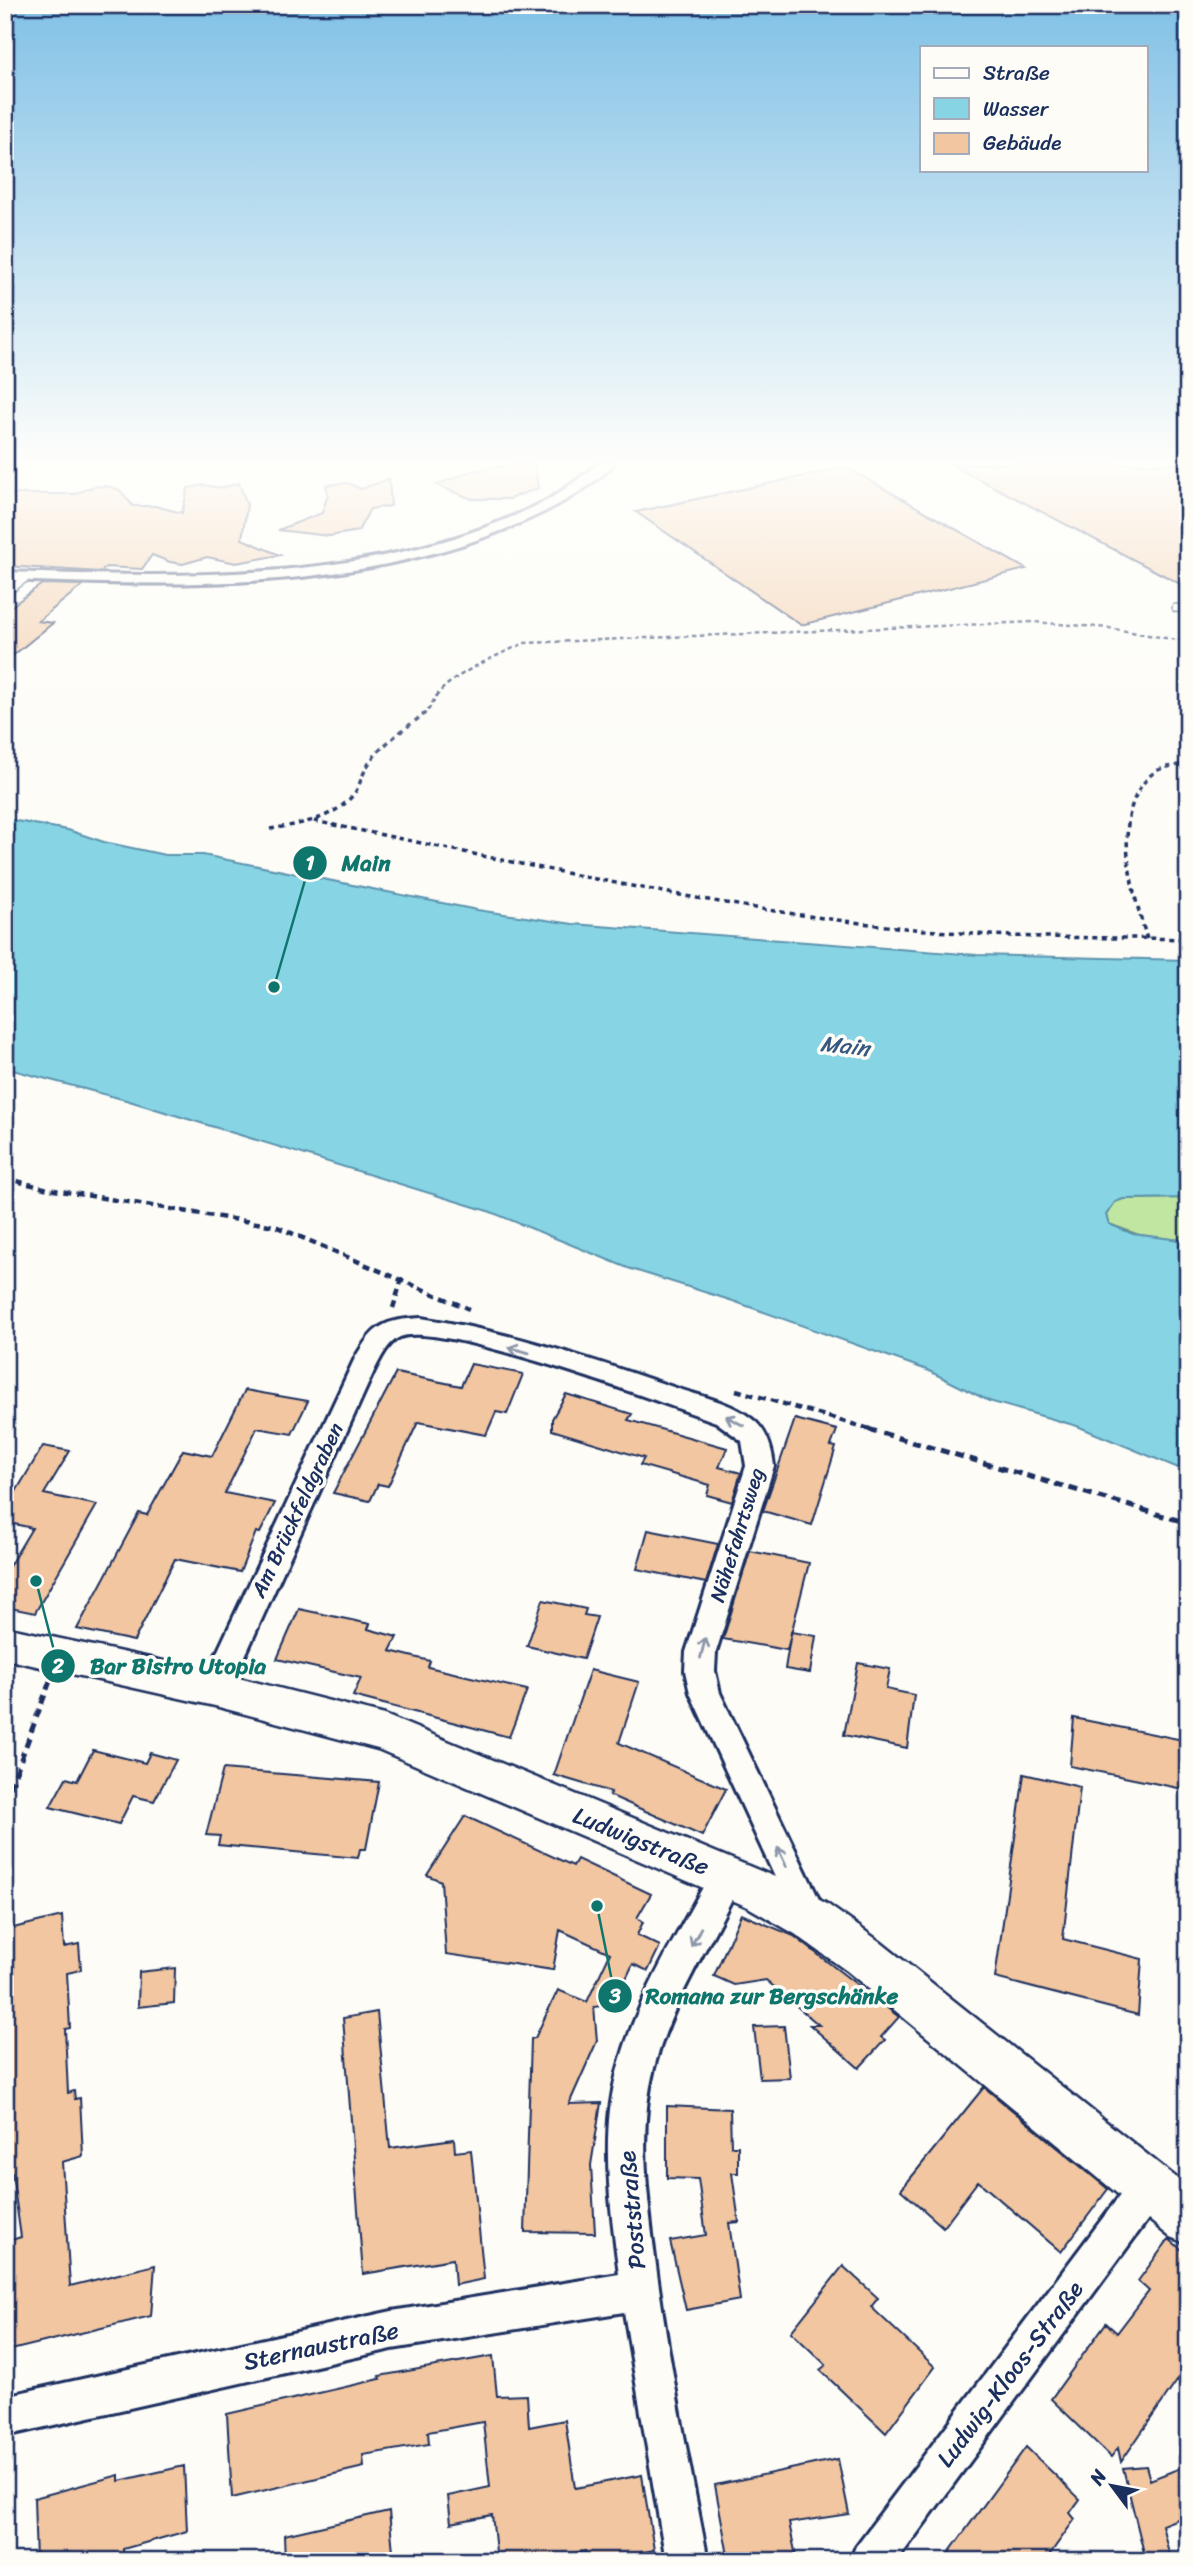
<svg xmlns="http://www.w3.org/2000/svg" width="1193" height="2566" font-family="Sriracha,sans-serif">
  <rect width="100%" height="100%" fill="#fdfcf7"/>
  <filter id="ink" filterUnits="userSpaceOnUse"><feTurbulence type="fractalNoise" baseFrequency=".0143" numOctaves="2"/><feDisplacementMap in="SourceGraphic" scale="14" xChannelSelector="R" yChannelSelector="G"/><feConvolveMatrix kernelMatrix="1 2 1 2 8 2 1 2 1" color-interpolation-filters="sRGB"/></filter>
  <g filter="url(#ink)">
    <!-- green -->
    <path fill="#c0e6a1" stroke="#6e8a80" stroke-width="2" d="M1188,1198v43l-49,-6 -30,-11 -3,-9 9,-13 8,-3z"/>
    <!-- water -->
    <path fill="#87d5e4" stroke="#5c93ae" stroke-width="2" d="M5,819l63,11 36,12 61,13h38l274,55 96,14 404,31 211,5v238l-65,1 -8,3 -9,13 3,9 24,10 55,7v231l-111,-46 -88,-25 -62,-31 -194,-69 -105,-33 -137,-56 -365,-112 -121,-32z"/>
    <!-- building -->
    <path fill="#f1c6a0" stroke="#1b2f5e" stroke-width="2" d="M522,464h13l3,24 -29,11h-37l-36,-14 36,-14z
      M950,464h238v124z
      M846,467l180,102 -225,56 -165,-113z
      M389,479l2,27 -21,3 -12,22 -29,5 -51,-6 44,-17 6,-19 -2,-9 22,-2 13,6z
      M239,483l8,22 -5,34 38,16 -44,8 -29,-6 -24,7 -13,-2 -18,-7 -10,14 -36,-2 -5,5 -96,-6v-72h70l17,-7 15,-1 13,4 13,16h22l27,7 6,-25 15,-3 19,3z
      M42,584l41,1 -45,36 15,2 -48,39v-51z
      M471,1364l52,10 -16,40 -11,-2 -10,23 -68,-13 -30,64 -10,-2 -8,17 -37,-8 63,-120 65,13z
      M245,1390l63,11 -16,33 -35,-6 -32,65 50,10 -15,30 -4,-1 -16,40 -65,-13 -41,82 -57,-12 62,-116 8,2 36,-65 29,6z
      M566,1394l66,20 -4,6 99,28 -8,19 22,6 -9,29 -25,-7 3,-10 -70,-20 4,-7 -92,-28v-11z
      M795,1419l42,11 -6,16 5,1 -24,78 -49,-14z
      M43,1446l27,5 -26,43 53,11 -62,108 -30,-6v-34l27,-45 -27,-6v-12z
      M648,1530l70,14 -12,39 -69,-14z
      M750,1551l59,12 -22,87 -64,-11z
      M543,1600l43,9 -2,6 13,2 -14,42 -56,-13z
      M299,1609l71,15 -2,5 29,8 -7,14 40,10 -2,6 99,23 -18,47 -156,-41 8,-18 -84,-19z
      M791,1632l25,4 -6,37 -25,-4z
      M858,1663l32,6 -4,20 28,6 -7,53 -63,-13z
      M590,1670l49,12 -20,61 107,46 -24,47 -93,-41 2,-3 -57,-17z
      M1074,1718l114,23v49l-118,-24z
      M93,1750l52,13 5,-10 26,7 -22,41 -21,-5 -14,28 -69,-17 16,-29 11,3z
      M223,1769l156,13 -13,67h-6l-2,9 -140,-13 2,-9 -14,-1z
      M1024,1774l56,13 -17,152 79,20 -4,56 -143,-37z
      M465,1816l108,50 4,-7 74,35 -14,24 6,4 -6,13 23,11 -12,25 -15,-7 -19,40 -20,3 3,34 -28,63 32,-1 -10,62 4,68 -70,-1 6,-193 4,-1 23,-48 29,12 23,-49 -50,-23 -7,40 -107,-16 -5,-73 -14,-6z
      M741,1914l53,22 105,81 -18,20 4,3 -26,28 -49,-43h9l-53,-45 -32,5 -20,-9z
      M62,1916l2,31 15,-3 2,26 -14,3 3,55 -5,1 3,64 6,-2 1,8 5,-1 3,58 -21,6 8,124 85,-21 -4,51 -144,35 -2,-109 16,-5 -9,-64 -7,2v-245z
      M175,1968l-1,35 -36,4 1,-35z
      M377,2012l13,136 64,-9 1,13 16,-2 13,129 -29,6 -2,-26 -90,15 -20,-256z
      M784,2026l6,52 -30,1 -6,-52z
      M984,2087l124,102 -47,63 -83,-71 -35,46 -42,-37z
      M667,2106l63,3 1,37h7v27h-6l7,49 -10,1 11,77 -54,10 -16,-69 36,-6 -8,-56 -31,-1z
      M1169,2239l19,16v110l-67,97 -3,-14 -7,9 -60,-58 55,-76 11,10 32,-42 -11,-10z
      M843,2266l35,32 -7,9 64,60 -49,66 -66,-63 6,-5 -35,-33z
      M493,2356l4,40 30,-1 2,32 36,-7 10,68 67,-13 12,75 -53,11h-14l-2,-10 -45,10h-43l-5,-46 -41,8 -3,-27 42,-9 -7,-65 -55,10 1,12 -66,11 1,12 -132,31 -5,-84 153,-35 -1,-3z
      M1026,2447l54,52 -10,14 5,6 -30,42h-102z
      M838,2459l11,55 -60,9 8,38h-68l-14,-76z
      M1188,2465v50l-26,10 9,36h-25l-23,-93 23,-2 4,14z
      M184,2466l3,65 -64,18v12h-87l-2,-63 85,-23v6z
      M389,2511l5,50h-109l-1,-26z"/>
    <g fill="none" stroke-linecap="round" stroke-linejoin="round">
      <defs>
        <path id="lane" d="M5,593l22,-16
          M1176,608l12,1"/>
        <path id="street" d="M599,464h15c-25,26 -62,45 -94,59 -160,70 -344,63 -515,57v-8c178,5 373,13 537,-69 20,-10 38,-26 57,-39z
          M421,1318c86,13 170,41 252,69 26,9 58,15 79,32 15,11 20,29 22,47l-58,186 -1,19 5,22 107,223 -5,11 -12,4 -12,-4 -108,-234 -5,-22 1,-19 60,-186 -4,-25 -26,-19c-51,-18 -276,-102 -316,-85 -13,6 -20,23 -26,34l-148,327 -11,4 -11,-4 -4,-9 155,-331c19,-33 29,-38 66,-40z
          M727,1861l12,4 4,11c-29,64 -71,123 -89,192 -16,62 -7,127 1,190 13,101 34,202 53,303h-42l-42,-249 -232,37 -387,87v-40l387,-85 227,-37c-7,-54 -15,-110 -9,-165 11,-88 64,-167 105,-244z
          M1149,2169l13,5 5,13 -5,13 -265,361h-47l6,-15 280,-372z"/>
        <path id="secondary" d="M5,1627l210,45 170,43 395,164 47,25 52,37 309,246v57l-18,-7 -323,-266 -52,-37 -47,-27 -370,-158 -163,-43 -210,-47z"/>
      </defs>
      <!-- lane casing -->
      <use href="#lane" stroke="#1b2f5e" stroke-width="10"/>
      <!-- street casing -->
      <use href="#street" stroke="#1b2f5e" stroke-width="6"/>
      <!-- secondary casing -->
      <use href="#secondary" stroke="#1b2f5e" stroke-width="5"/>
      <!-- path-far3 -->
      <path stroke="#1b2f5e" stroke-width="2.5" stroke-dasharray="4.5 3.5" stroke-linecap="butt" d="M422,716c9,-7 9,-13 16,-22 15,-20 64,-41 87,-51l509,-21 75,6 79,14"/>
      <!-- path-far2 -->
      <path stroke="#1b2f5e" stroke-width="3.5" stroke-dasharray="5 4.5" stroke-linecap="butt" d="M314,821c214,43 428,95 646,112 76,6 152,4 228,6
        M270,829c30,-5 63,-9 84,-35 6,-8 8,-20 14,-29 13,-21 37,-36 56,-51
        M1147,939c-14,-47 -39,-126 5,-165 9,-8 25,-8 36,-11"/>
      <!-- path-far1 -->
      <path stroke="#1b2f5e" stroke-width="4.5" stroke-dasharray="7 5" stroke-linecap="butt" d="M5,1178l43,11 227,37 194,83
        M393,1308l8,-26
        M736,1390l137,40"/>
      <!-- path -->
      <path stroke="#1b2f5e" stroke-width="5" stroke-dasharray="9 6" stroke-linecap="butt" d="M868,1429l320,94
        M5,1802l45,-121"/>
      <!-- lane -->
      <use href="#lane" stroke="#fdfcf7" stroke-width="7"/>
      <!-- street -->
      <use href="#street" fill="#fdfcf7" fill-rule="evenodd"/>
      <!-- secondary -->
      <use href="#secondary" fill="#fdfcf7" fill-rule="evenodd"/>
    </g>
    <!-- one-way arrows -->
    <defs><path id="oneway-shaft" d="M-6 0H5M1.5-3L5.5 0L1.5 3" fill="none" stroke-width="1.6" stroke-linecap="round" stroke-linejoin="round" transform="scale(1.75)"/></defs>
    <g stroke="#8c96aa">
      <use href="#oneway-shaft" transform="translate(519 1350) rotate(-164)"/>
      <use href="#oneway-shaft" transform="translate(735 1421) rotate(-152)"/>
      <use href="#oneway-shaft" transform="translate(703 1648) rotate(-76)"/>
      <use href="#oneway-shaft" transform="translate(782 1857) rotate(-115)"/>
      <use href="#oneway-shaft" transform="translate(696 1937) rotate(117)"/>
    </g>
  </g>
  <!-- sky -->
  <linearGradient id="sky" x2="0" y2="1"><stop stop-color="#81c1e6"/><stop offset="0.56" stop-color="#fefefb"/><stop offset="1" stop-color="#fefefb" stop-opacity="0"/></linearGradient>
  <rect width="1193" height="824" fill="url(#sky)"/>
  <g text-anchor="middle" dominant-baseline="central" stroke-width="7" stroke-linejoin="round" paint-order="stroke">
    <!-- street labels -->
    <g font-size="21" fill="#1b2f5e" stroke="#fdfcf7">
      <text transform="translate(297 1510) rotate(-65)">Am Brückfeldgraben</text>
      <text transform="translate(737 1535) rotate(-73)">Nähefahrtsweg</text>
    </g>
    <!-- water labels -->
    <g font-size="23" font-style="italic" fill="#365880" stroke="#fdfcf7">
      <text transform="translate(845 1046) rotate(6)">Main</text>
    </g>
    <!-- near-street labels -->
    <g font-size="24" fill="#1b2f5e" stroke="#fdfcf7">
      <text transform="translate(641 1841) rotate(22)">Ludwigstraße</text>
      <text transform="translate(632 2210) rotate(-95)">Poststraße</text>
      <text transform="translate(321 2346) rotate(-12)">Sternaustraße</text>
      <text transform="translate(1010 2374) rotate(-53)">Ludwig-Kloos-Straße</text>
    </g>
  </g>
  <!-- callouts -->
  <path fill="none" stroke="#0f766e" stroke-width="2.5" d="M274 987L310 863M36 1581L58 1666M597 1906L615 1996"/>
  <g fill="#0f766e" stroke="#fdfcf7" stroke-width="2.5">
    <circle cx="274" cy="987" r="7"/>
    <circle cx="36" cy="1581" r="7"/>
    <circle cx="597" cy="1906" r="7"/>
    <circle cx="310" cy="863" r="18"/>
    <circle cx="58" cy="1666" r="18"/>
    <circle cx="615" cy="1996" r="18"/>
  </g>
  <g font-size="21" text-anchor="middle" font-weight="bold" fill="#fff">
    <text x="310" y="870">1</text>
    <text x="58" y="1673">2</text>
    <text x="615" y="2003">3</text>
  </g>
  <g font-size="23" text-anchor="middle" font-weight="bold" fill="#0f766e" stroke="#fdfcf7" stroke-width="7" stroke-linejoin="round" paint-order="stroke">
    <text x="366" y="871">Main</text>
    <text x="178" y="1674">Bar Bistro Utopia</text>
    <text x="772" y="2004">Romana zur Bergschänke</text>
  </g>
  <!-- margin -->
  <rect width="1193" height="2566" fill="none" stroke="#fdfcf7" stroke-width="28"/>
  <rect x="14" y="14" width="1165" height="2538" fill="none" stroke="#1b2f5e" stroke-width="2.5" filter="url(#ink)"/>
  <!-- legend -->
  <rect x="920" y="46" width="228" height="126" fill="#fdfcf7" stroke="#a3aaba" stroke-width="2"/>
  <rect x="934" y="68" width="35" height="10" fill="#fdfcf7" stroke="#a3aaba" stroke-width="2"/>
  <text x="983" y="80" font-size="21" fill="#1b2f5e">Straße</text>
  <rect x="934" y="98" width="35" height="21" fill="#87d5e4" stroke="#a3aaba" stroke-width="2"/>
  <text x="983" y="116" font-size="21" fill="#1b2f5e">Wasser</text>
  <rect x="934" y="133" width="35" height="21" fill="#f1c6a0" stroke="#a3aaba" stroke-width="2"/>
  <text x="983" y="150" font-size="21" fill="#1b2f5e">Gebäude</text>
  <!-- north arrow -->
  <g transform="translate(1112 2486) rotate(302)" stroke="#fdfcf7" stroke-width="5" paint-order="stroke">
  <path d="M0-5L12 26L0 18L-12 26Z" fill="#1b2f5e"/>
  <text y="-10" font-size="19" font-weight="bold" text-anchor="middle" fill="#1b2f5e">N</text>
  </g>
</svg>
